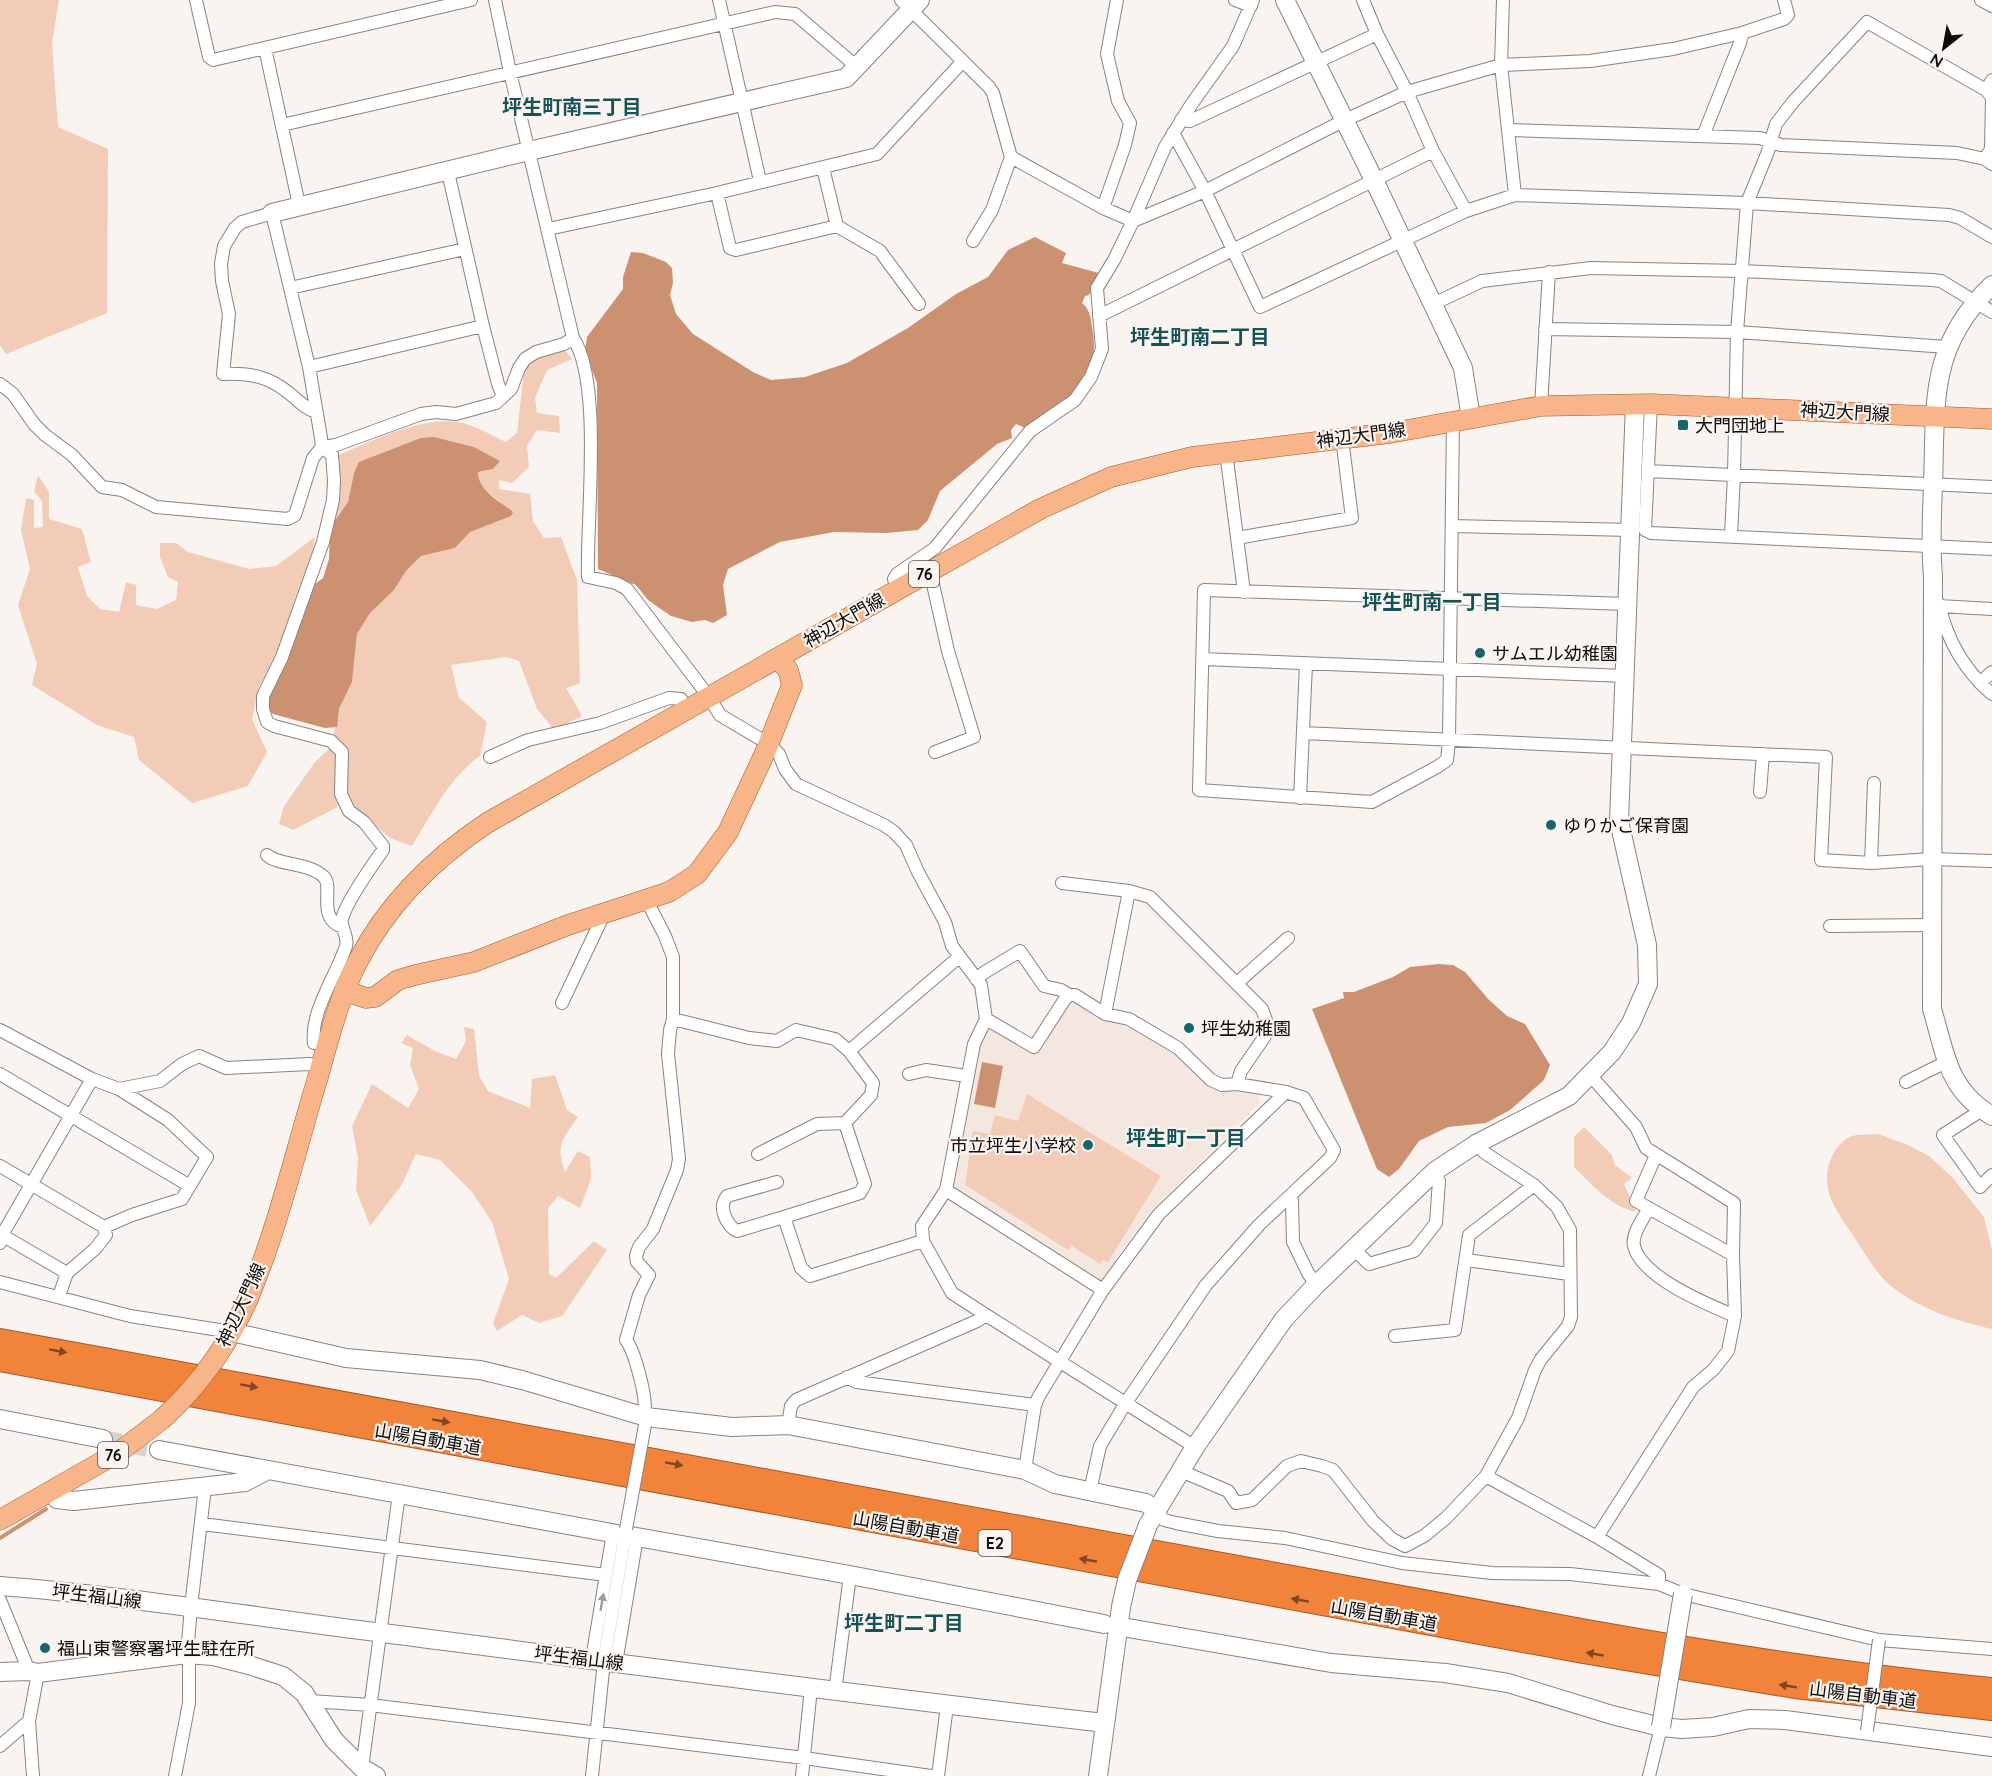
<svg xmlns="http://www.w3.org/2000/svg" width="1992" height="1776" font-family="Quicksand,'Noto Sans JP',sans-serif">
  <rect width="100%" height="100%" fill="#faf4f0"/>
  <!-- built -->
  <path fill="#f4e7e0" d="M1074,1000l16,14 8,4 30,7 47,29 38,35 44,5 4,8 -108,107 -32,42 -17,28 -5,2 -149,-92 27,-143 9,-17 5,-1 43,26 33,-52z"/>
  <!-- green -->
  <path fill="#f3ccb7" d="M0,0h59l-7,43 6,84 50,22 -1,164 -101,41 -6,-9z
    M563,348l9,11 -25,11 -12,28 2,15 22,3 1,17 -23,-3 -10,16 2,21 -17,16 -13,-3v9l31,5 3,27 11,17 17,-1 16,43 3,103 -14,5 16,28 -28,14 -17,-21 -18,-48 -13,-4 -55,8 8,33 28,24 -7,34c-31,22 -48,58 -68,90l-22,-8 -17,-14 -20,-11 -17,-30 2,24 -45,23 -14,-6 5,-18 31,-44 16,-15 8,-38 13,-27 5,-48 13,-21 24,-23 12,-19 15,-15 34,-8 15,-16 41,-16c-4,-5 -8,-12 -13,-16 -10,-9 -20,-12 -20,-28l15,-3 7,-8 -26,-14 -40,-10 -80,36 -6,29 -14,20 4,-67c34,-14 87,-41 125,-32 15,4 30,13 43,19l11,-9 7,-62 7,-11z
    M38,475l11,17v27l33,10 9,33 -13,5 9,29 13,13 19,3 7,-30 10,3v20l21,4 19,-9 2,-18 -10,-5 -8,-20v-14h16l12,9 61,17 27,-3 39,-29 -3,19 -16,40 -14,48 -23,43 -7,32 15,33 -19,34 -56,17 -53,-43 -5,-23 -37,-12 -65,-40 5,-21 -19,-59 12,-36 -9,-39 5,-32 8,2v28l9,-1 -1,-26 -8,-10z
    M464,1027l10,2 5,47 9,15 42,17 2,-29 23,-4 12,35 11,7c-15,21 -23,29 -13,55l13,-21 12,6 1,22 -11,29 -22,-12 -10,12 1,66 7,4 38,-37 13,9 -45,66 -23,7 -17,-8 -25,16 -4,-8 16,-44 -17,-57 -20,-30 -32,-32 -24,-6 -15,32 -31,40 -14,-36 2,-32 -6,-32 20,-42 36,24 11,-19 -9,-24 3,-17 -12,-5 6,-8 28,16 21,8 10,-18z
    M1027,1094l134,82 -53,86 -5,-2 -3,4 -28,-18 -4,4 -103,-65 8,-54 17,3 5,-19 23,6z
    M1584,1127l28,28 3,10 17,13 -8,6 12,28c-26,-6 -44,-27 -62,-45v-30z
    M1878,1134l28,10 23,12 23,21 32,40 8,33v79c-36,-8 -70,-19 -100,-42 -15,-12 -26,-32 -36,-47 -9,-14 -20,-28 -26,-44 -7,-19 -2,-44 16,-57 9,-6 22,-4 32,-5z"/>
  <!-- water -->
  <path fill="#cb9170" d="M1035,237l31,16 -4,10 37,10 -10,22 -4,1 -3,7c9,7 9,18 11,30 8,52 -32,69 -68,95l-9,-4 -5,6 1,8 -15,6 -57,47 -12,29 -10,10 -31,3 -53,-1 -54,10 -52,27 -5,16 4,30 -14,8 -8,-3 -13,2 -21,-6 -23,-16 -12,-15 -38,-16 -1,-186 -12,-31 2,-15 36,-48v-12l8,-25 12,1 23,9 6,6 1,15 -3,12 6,19 17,20 60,38 18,8 34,-3 42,-14 61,-35 48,-34 32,-17 20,-27z
    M434,437l40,10 26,14 -7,8 -15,3c0,19 22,29 35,40l-2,4 -41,16 -15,16 -34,8 -15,15 -12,19 -24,23 -13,21 -5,48 -13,27 -2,18 -12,1 -52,-14 -9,-9 43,-115 16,-12 6,-19 1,-27 4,-10 14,-20 6,-29 5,-11 62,-24z
    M1439,964l14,1 12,7 24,28 18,16 18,8 25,41 -6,15 -34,30 -24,13 -38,4 -29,14 -20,28 -10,8 -12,-8 -65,-160 32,-11 -1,-6h11l39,-15 17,-10z
    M982,1062l21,4 -8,42 -21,-4z"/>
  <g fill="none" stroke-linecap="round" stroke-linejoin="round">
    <!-- stream -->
    <path stroke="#cb9170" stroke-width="4" d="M0,1538l46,-29"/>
    <!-- secondary-tunnel -->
    <path stroke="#d6d1ce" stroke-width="18" stroke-dasharray="18 9" stroke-linecap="butt" d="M103,1439l56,11"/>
    <defs>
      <path id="street" d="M196,0l13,57 4,3 258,-60
        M495,0l15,72 63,266c30,44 13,183 15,239l28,6 11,6 82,108 11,18 49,29 10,10 6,15 11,15 88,41 10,7 12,13 12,27 27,50 7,24 29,39 5,34 -12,25 -28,146
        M719,0l41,181
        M901,0l88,87 4,6 18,64 -19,53 -19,31
        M1235,0l16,6
        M1363,0l14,34 30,58 26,59 33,60
        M1503,0l-2,65 14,130
        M1981,0l11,6
        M265,48l34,157
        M1181,120l9,1 187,-87
        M282,125l493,-113 20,2 61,52
        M1508,130l252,8 21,7 176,8 28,6 7,5
        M1173,133l32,58 55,116 206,-96 49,-16 232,8 202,12 11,3 32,19
        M1703,136l37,-93 2,-10
        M1011,157l92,51 30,13 72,-30 138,-70 64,-29 94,-27 89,-4 83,-12 69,-16 42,-14 4,-4 -4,-15
        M1985,159l6,-10 1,-52 -6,-7 6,-10
        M823,168l14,58 43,25 39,53
        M448,172l35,154 15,58 5,12
        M717,193l13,55 6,2 101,-24
        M1103,208l22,-63 5,-22 -12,-22 -11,-47 10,-54
        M548,229l169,-36 160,-39 86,-93
        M290,288l175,-39
        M1433,304l49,-23 109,-13 150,3 191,9 9,1 51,31
        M1099,316l334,-165
        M1545,329l192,3 210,15
        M309,367l174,-41
        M0,384l13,10 21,30 11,11 27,20 30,32 20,3 34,17 132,12 7,-4 18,-57 9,-11 -1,-9 -12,-71 -37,-154 -30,9 -7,6 -11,18 -3,18 1,17 7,33 -6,60c27,-1 45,2 66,19 10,8 15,15 27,19
        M1651,404l-6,126 6,3 341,16
        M1541,406l8,-134
        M1453,421c-1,106 -2,213 -4,320l-2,19 -10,7 -65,35 -173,-12 5,-200 424,14
        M322,447l10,8 2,26 -1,19 -10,42 -41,115 -19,39v13l4,13 7,4 57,15 11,11 -1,42 8,17 15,11 19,24v4c-10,14 -37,53 -41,69 -2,9 7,17 4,27 -9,29 -36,65 -32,97l13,3
        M322,447l14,-2 85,-31 15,-2 20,2 40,-11 15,-14 8,-21 6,-9 11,-7 28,-8 9,-6
        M1226,452l18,140
        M1648,471l344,16
        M1452,526l179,4
        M1731,536l3,-61 3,-143 10,-129 20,-49 9,-30 17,-22 74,-80 119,68
        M1237,538l115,-20 -10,-80
        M930,571l18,80 26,86 -39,15
        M897,590l-3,-11 3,-5 38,-26 95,-117 45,-31 16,-23 11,-28 -5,-61 17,-28 19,-39 32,-74 26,-42 42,-59 20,-46
        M1939,604c8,36 25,66 53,90
        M1939,606l53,3
        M1202,659l423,17
        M1980,683l12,-11
        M1303,733l523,24 -5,103 50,3 60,-4 61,2
        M490,757l38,-17 72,-17 69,-25 12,1 6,11
        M1760,792l3,-38
        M1300,798l6,-134
        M267,855c11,11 42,7 57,22 10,10 -8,42 19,50
        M1871,863l3,-80
        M1062,883l67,8 21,6 112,112 5,14 -2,13 -24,35 -4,13
        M1830,926l101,-1
        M976,979l9,-7 35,-21 24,35 17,4 8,5
        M1237,983l51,-45
        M562,1003l43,-91
        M1105,1014l24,-123
        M673,1019l76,19 28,3 19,-11 39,9 14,12
        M986,1019l48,28 31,-48 4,-4h6l30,19 24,5 49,29 33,32 11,5 15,-1 49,8
        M0,1030l92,49
        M0,1074l190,112
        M909,1074l17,-4 40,6
        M1591,1076l45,51 10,21 88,55 -1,52 2,61 -7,35 -15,19 -20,17 -96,150
        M1906,1082l40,-20
        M1982,1110l-39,25 37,52 12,-12
        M758,1154l59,-30 28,-1 26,-28 2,-12 -24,-32 110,-94
        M1656,1155l-20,46 97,54
        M0,1166l104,61 28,-12 50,-16 25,-42 -39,-37 -49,-31
        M777,1182l-50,14c-2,3 -4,6 -4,9 -1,10 6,22 14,26l47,-14 17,51 9,8 113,-35
        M1289,1198l3,2 1,42 15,31 8,12
        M1649,1208c-5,10 -18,26 -15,38 8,32 73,58 101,70
        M784,1217l76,-24 5,-9 -20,-61
        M0,1234l67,39 -8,23
        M0,1243l2,-8 90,-156 27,10 41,-8 22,-17 17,-8 27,12 83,-4 12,2
        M1353,1248l16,16 45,-13 22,-28 3,-42 -4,-10
        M1466,1260l103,14
        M67,1273l28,-24 11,-14 -2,-8
        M0,1282l130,34 102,16
        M986,1315l-34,-22 -29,-52 -1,-15 24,-36 157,100
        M1395,1336l60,-6 14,-95 65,-50
        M847,1377l9,5 179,23
        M645,1422c1,-22 -2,-35 -8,-56 -3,-10 -5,-18 -11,-26l13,-45 10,-20 -12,-13 -1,-6 3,-9 14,-18 24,-59 2,-11 -11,-105 2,-24 3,-11v-62l-8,-21 -19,-37
        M788,1425l3,-19 5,-6 181,-79 9,-6 209,132
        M1025,1470l10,-65 4,-9 64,-106 56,-76 127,-122 18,6 30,52 -4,8 -71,67 -53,60 -81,119 -25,42 -10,45
        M1181,1471l47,20 8,12 16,-3 35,-34 14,-5 21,5 11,4 40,51 19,18 13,7 19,-10 22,-18 40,-42 32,-58 17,-48 6,-11 27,-33 3,-9 -1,-87 -13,-23 -23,-22 -49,-32 -9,-9
        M1486,1476l111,61 62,38v9
        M1157,1511l7,9 12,3 42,8 67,7 117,25 90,10 78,1 89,10 24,10 196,46 113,9
        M202,1524l404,51
        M0,1600l29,71
        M592,1659l21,-126
        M616,1663l21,-126
        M835,1692l15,-117
        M310,1701l60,4 434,53 127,18
        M29,1721l4,55
        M0,1746l29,-25 9,-48
        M362,1768l37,-274
        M175,1776l14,-73v-40l-2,-9 4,-47 14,-120
        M592,1776l12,-115 22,-132
        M802,1776l9,-88
        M938,1776l9,-70
        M1649,1776l12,-49"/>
      <path id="secondary" d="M1285,0l89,180 89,188 8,50
        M272,213l257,-62 317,-73 74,-78
        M1992,285c-64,62 -56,117 -59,199 -1,32 -3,61 0,92l-1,433c14,46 15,80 60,107
        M232,1332l114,26 134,12 42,10 124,37 86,10 56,-2 237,45 30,14 91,19 11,8
        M0,1419l103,20
        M159,1450l458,84
        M52,1491l5,8 17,2 171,-19 23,-12
        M1148,1525l47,-78 89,-128 32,-34 119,-114 41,-27 93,-48 43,-44 19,-29 17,-39 -1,-39 -28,-124 16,-417
        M631,1536l219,39 254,49
        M0,1586c128,10 256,31 383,47 241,31 481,63 722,90
        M1128,1628l203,35 114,10 63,10 104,32 49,12 21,2 31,-2 36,-8 36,1 207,27
        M0,1672l29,-1 9,2 149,-19 26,2 36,9 34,11 21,17 30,47 28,28 14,8
        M1098,1776l23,-169"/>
      <path id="primary" d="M346,991l20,7 9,-1 23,-17 17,-5 59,-13 94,-37 101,-33 28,-18 31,-42 36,-77 28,-70 -4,-15 -10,-12
        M226,1342c8,-16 18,-32 24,-48 29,-70 46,-145 68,-217 11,-39 21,-80 40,-116 30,-58 75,-102 129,-138l553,-314 71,-32 81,-20 198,-24 151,-27 110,-2 341,15
        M0,1520l119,-68 42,-32"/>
      <path id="highway" d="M0,1340l1587,291c135,24 269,45 405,58
        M0,1360l1583,292 212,35 197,22"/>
    </defs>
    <!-- street casing -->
    <use href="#street" stroke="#898380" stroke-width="14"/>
    <!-- secondary casing -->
    <use href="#secondary" stroke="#898380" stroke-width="20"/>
    <!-- primary casing -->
    <use href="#primary" stroke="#a2592a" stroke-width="21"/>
    <!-- highway casing -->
    <use href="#highway" stroke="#a2592a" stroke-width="24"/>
    <!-- street -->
    <use href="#street" stroke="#fff" stroke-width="12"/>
    <!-- secondary -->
    <use href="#secondary" stroke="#fff" stroke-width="18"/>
    <!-- primary -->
    <use href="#primary" stroke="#f7b589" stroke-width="20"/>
    <!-- highway -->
    <use href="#highway" stroke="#f2833b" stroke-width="22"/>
    <defs>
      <path id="street-bridge" d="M626,1529l19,-104
        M1867,1731l12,-91"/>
      <path id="secondary-bridge" d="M1121,1607l6,-27 21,-55
        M1661,1727l22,-133"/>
      <path id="primary-bridge" d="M161,1420c25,-22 47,-49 65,-78"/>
    </defs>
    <!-- street-bridge casing -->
    <use href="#street-bridge" stroke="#898380" stroke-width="14" stroke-linecap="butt"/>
    <!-- secondary-bridge casing -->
    <use href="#secondary-bridge" stroke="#898380" stroke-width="20" stroke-linecap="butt"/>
    <!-- primary-bridge casing -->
    <use href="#primary-bridge" stroke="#a2592a" stroke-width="21" stroke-linecap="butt"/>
    <!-- street-bridge -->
    <use href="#street-bridge" stroke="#fff" stroke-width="12"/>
    <!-- secondary-bridge -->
    <use href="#secondary-bridge" stroke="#fff" stroke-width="18"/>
    <!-- primary-bridge -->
    <use href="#primary-bridge" stroke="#f7b589" stroke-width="20"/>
  </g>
  <!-- one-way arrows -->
  <defs><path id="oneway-solid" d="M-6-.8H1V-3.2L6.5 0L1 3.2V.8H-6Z" transform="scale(1.5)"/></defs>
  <g fill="#804722">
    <use href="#oneway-solid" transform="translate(58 1351) rotate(10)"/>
    <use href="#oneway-solid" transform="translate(249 1386) rotate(10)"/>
    <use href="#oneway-solid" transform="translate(441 1421) rotate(10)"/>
    <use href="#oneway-solid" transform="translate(674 1464) rotate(10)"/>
    <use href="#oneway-solid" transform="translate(1088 1560) rotate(-170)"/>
    <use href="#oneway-solid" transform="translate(1300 1600) rotate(-170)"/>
    <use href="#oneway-solid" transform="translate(1595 1654) rotate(-170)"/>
    <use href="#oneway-solid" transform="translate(1788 1686) rotate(-171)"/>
  </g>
  <use fill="#9e9d9d" href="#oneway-solid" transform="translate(602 1602) rotate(-80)"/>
  <!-- markers -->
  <g fill="#17656a" stroke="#faf4f0" stroke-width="2">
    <rect x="1677" y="419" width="12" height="12" rx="3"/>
    <circle cx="1480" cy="653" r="6"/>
    <circle cx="1551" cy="825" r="6"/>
    <circle cx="1189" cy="1028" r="6"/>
    <circle cx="1088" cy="1145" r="6"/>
    <circle cx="45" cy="1648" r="6"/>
  </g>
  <g text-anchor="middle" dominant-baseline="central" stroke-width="4.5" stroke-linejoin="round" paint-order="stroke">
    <!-- shield labels -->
    <g fill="#faf4f0" stroke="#54514f" stroke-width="1.5">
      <rect x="909" y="561" width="30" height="26" rx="4.5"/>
      <rect x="98" y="1442" width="30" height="26" rx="4.5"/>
      <rect x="978.5" y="1530" width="33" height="26" rx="4.5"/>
    </g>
    <g font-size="16" font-weight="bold" fill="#0d0b0a">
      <text x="924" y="574">76</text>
      <text x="113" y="1455">76</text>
      <text x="995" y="1543">E2</text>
    </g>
    <!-- street labels -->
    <g font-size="18" fill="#0d0b0a" stroke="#faf4f0">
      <text transform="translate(1845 412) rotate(3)">神辺大門線</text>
      <text transform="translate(1361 435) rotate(-8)">神辺大門線</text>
      <text transform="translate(844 620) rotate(-30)">神辺大門線</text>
      <text transform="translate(241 1305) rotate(-65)">神辺大門線</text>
      <text transform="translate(428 1439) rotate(10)">山陽自動車道</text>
      <text transform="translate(906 1527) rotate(10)">山陽自動車道</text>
      <text transform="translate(97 1596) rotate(7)">坪生福山線</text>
      <text transform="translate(1384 1615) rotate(10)">山陽自動車道</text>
      <text transform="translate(579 1658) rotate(7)">坪生福山線</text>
      <text transform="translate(1863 1695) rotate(7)">山陽自動車道</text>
    </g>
    <!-- poi labels -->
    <g font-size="18" fill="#0d0b0a" stroke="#faf4f0" text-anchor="start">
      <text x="1695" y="425">大門団地上</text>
      <text x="1492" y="653">サムエル幼稚園</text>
      <text x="1563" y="825">ゆりかご保育園</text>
      <text x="1201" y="1028">坪生幼稚園</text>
      <text x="1076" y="1145" text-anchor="end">市立坪生小学校</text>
      <text x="57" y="1648">福山東警察署坪生駐在所</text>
    </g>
    <!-- neighbourhood labels -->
    <g font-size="20" font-weight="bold" fill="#165356" stroke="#faf4f0">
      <text x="572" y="106">坪生町南三丁目</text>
      <text x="1200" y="336">坪生町南二丁目</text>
      <text x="1432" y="601">坪生町南一丁目</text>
      <text x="1186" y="1137">坪生町一丁目</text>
      <text x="904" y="1622">坪生町二丁目</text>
    </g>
  </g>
  <!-- north arrow -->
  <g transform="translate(1944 48) rotate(211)" stroke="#faf4f0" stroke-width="4.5" paint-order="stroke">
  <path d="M0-4.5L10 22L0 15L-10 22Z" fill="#0d0b0a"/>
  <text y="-9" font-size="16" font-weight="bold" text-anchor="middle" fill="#0d0b0a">N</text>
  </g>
</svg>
